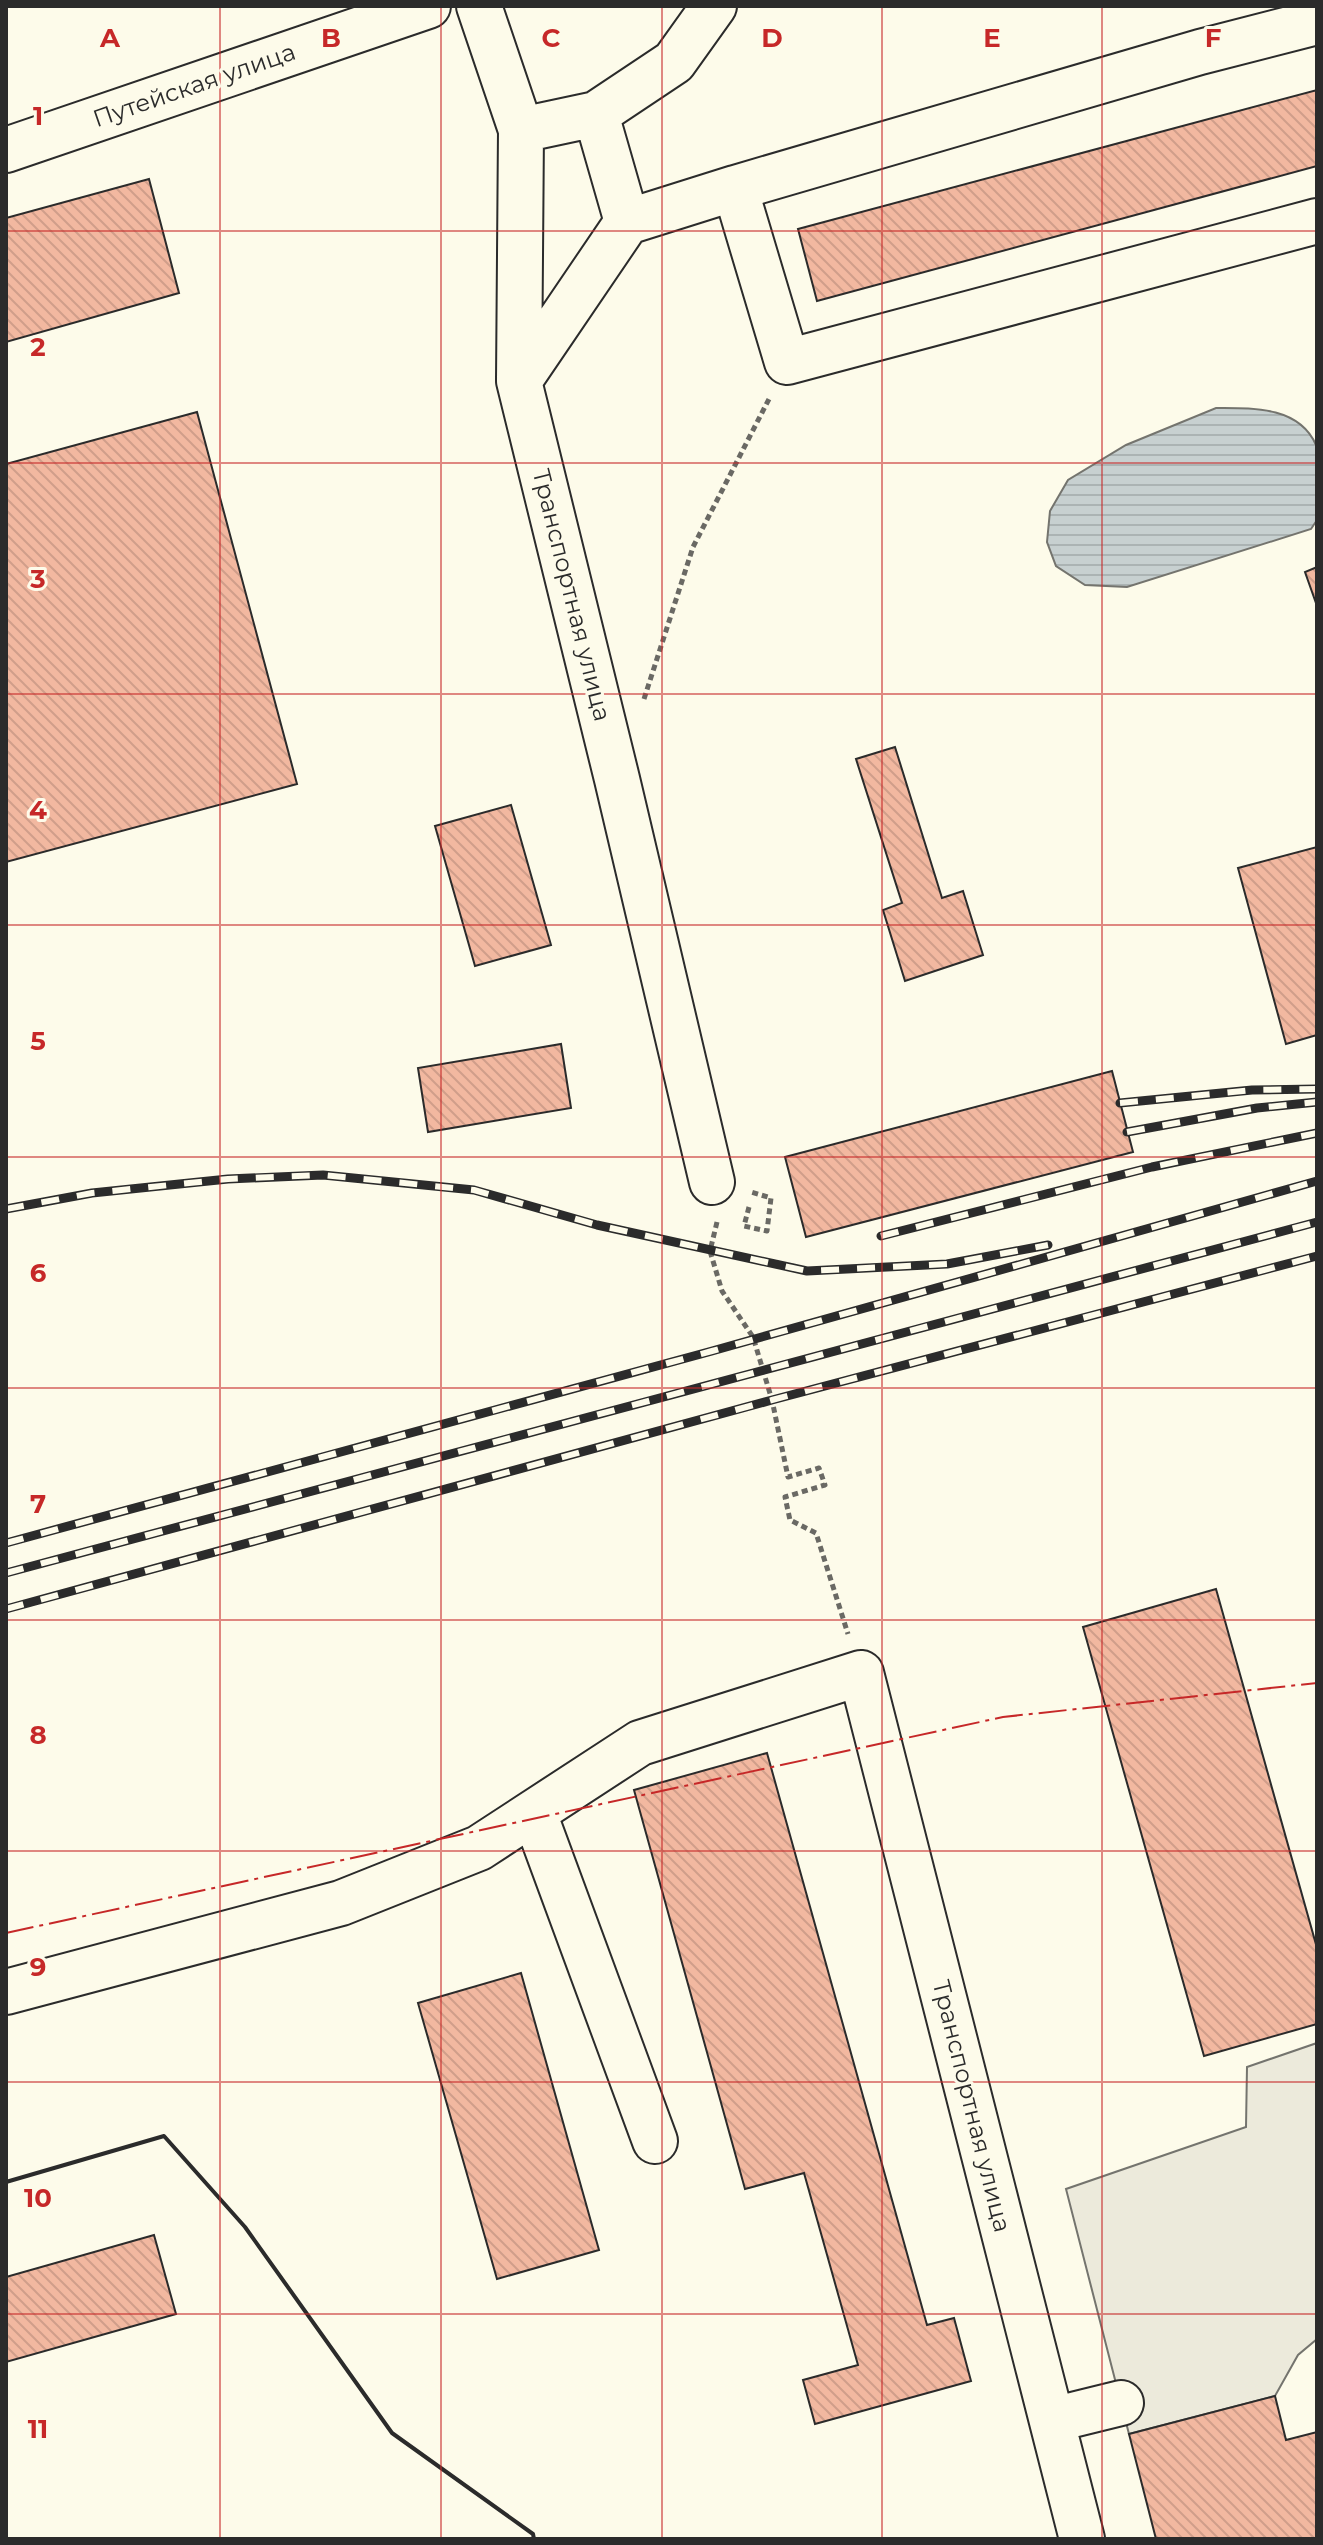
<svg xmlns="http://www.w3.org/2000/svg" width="1323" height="2545" font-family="Montserrat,sans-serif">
  <defs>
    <pattern id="water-rules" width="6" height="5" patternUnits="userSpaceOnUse" patternTransform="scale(2)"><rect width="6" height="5" fill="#c7d0d0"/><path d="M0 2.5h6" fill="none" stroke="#abb3b3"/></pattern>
    <pattern id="building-back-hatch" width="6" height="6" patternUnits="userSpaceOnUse" patternTransform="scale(2)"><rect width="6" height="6" fill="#f2b8a0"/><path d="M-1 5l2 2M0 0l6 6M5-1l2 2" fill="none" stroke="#d09e8a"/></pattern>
  </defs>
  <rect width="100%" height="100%" fill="#fdfbea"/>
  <!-- parking -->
  <path fill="#eceadb" stroke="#74746e" stroke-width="2" d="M1317,2043v296l-19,16 -23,41 -146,38 -63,-245 180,-62 1,-60z"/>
  <!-- water -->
  <path fill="url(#water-rules)" stroke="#74746e" stroke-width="2" d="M1216,408c36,0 83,-2 100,37 5,11 1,60 1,75l-6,9 -184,58 -42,-2 -29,-19 -9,-24 3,-31 18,-31 58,-35z"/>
  <!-- building -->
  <path fill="url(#building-back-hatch)" stroke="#2b2b2b" stroke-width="2" d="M1317,90v76l-500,135 -19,-72z
    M149,179l30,114 -173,49v-124z
    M197,412l100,372 -291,78v-398z
    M1317,567v39l-12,-34z
    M895,747l47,151 21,-7 20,64 -78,26 -22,-71 19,-7 -46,-144z
    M511,805l40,140 -76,21 -40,-140z
    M1317,847v188l-31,9 -48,-176z
    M561,1044l10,64 -143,24 -10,-64z
    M1112,1071l21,81 -327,85 -21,-80z
    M1216,1589l101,359v76l-113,32 -121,-429z
    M767,1753l160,572 27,-7 17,63 -156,43 -12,-44 55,-15 -54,-192 -59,16 -111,-399z
    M521,1973l78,277 -102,29 -79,-276z
    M154,2235l22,79 -170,48v-85z
    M1275,2396l11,44 31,-8v107h-161l-27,-105z"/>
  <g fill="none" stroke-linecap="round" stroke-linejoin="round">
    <defs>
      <path id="minor" d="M479,6l42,124 -2,251 98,398 95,403
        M521,130l75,-16
        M735,188l465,-136 117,-30
        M627,222l-31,-108 78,-52 40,-56
        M519,381l108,-159 108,-34 52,174 530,-141
        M534,1813l121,328
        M6,1992l335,-89 138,-55 161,-105 221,-70 221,866
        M1052,2420l69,-17"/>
      <path id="major" d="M6,150l422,-144"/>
    </defs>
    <!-- minor casing -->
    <use href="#minor" stroke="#2b2b2b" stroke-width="48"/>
    <!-- major casing -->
    <use href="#major" stroke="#2b2b2b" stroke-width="48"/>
    <!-- path -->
    <path stroke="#6a6964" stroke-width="5" stroke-dasharray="6 4" stroke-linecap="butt" d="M644,699l49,-152 76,-148
      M749,1207l-5,19 23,5 4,-33 -20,-6
      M717,1222l-7,29 12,40 31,46 19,63 16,77 31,-9 6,17 -40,12 5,23 26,13 32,101"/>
    <!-- minor -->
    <use href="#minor" stroke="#fdfbea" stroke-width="44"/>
    <!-- major -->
    <use href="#major" stroke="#fdfbea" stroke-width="44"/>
    <defs>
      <path id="rail" d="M1120,1103l132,-13 65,-1
        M1127,1132l130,-24 60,-6
        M6,1209l86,-16 136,-14 95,-4 151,15 123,35 210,46 140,-7 101,-19
        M881,1236l271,-69 165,-34
        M6,1543l706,-192 605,-170
        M6,1573l1311,-351
        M6,1609l766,-209 545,-144"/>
    </defs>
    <!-- rail casing -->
    <use href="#rail" stroke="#2b2b2b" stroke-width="9"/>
    <!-- rail -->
    <use href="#rail" stroke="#fdfbea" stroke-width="6" stroke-dasharray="18" stroke-linecap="butt"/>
    <!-- wall -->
    <path stroke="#2b2b2b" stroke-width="4" d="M6,2182l158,-46 81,91 147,206 141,101 1,5"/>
    <!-- power -->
    <path stroke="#c62828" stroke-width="2" stroke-dasharray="28 6 4 6" stroke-linecap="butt" d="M6,1933l997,-216 314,-34"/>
  </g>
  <!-- grid -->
  <path fill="none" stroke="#c62828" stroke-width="2" stroke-opacity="0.55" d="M220,6v2533M441,6v2533M662,6v2533M882,6v2533M1102,6v2533M6,231h1311M6,463h1311M6,694h1311M6,925h1311M6,1157h1311M6,1388h1311M6,1620h1311M6,1851h1311M6,2082h1311M6,2314h1311"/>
  <g text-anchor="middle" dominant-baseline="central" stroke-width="6" stroke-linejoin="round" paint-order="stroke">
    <!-- street labels -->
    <g font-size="24" fill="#2b2b2b" stroke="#fdfbea">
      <text transform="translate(194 85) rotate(-19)">Путейская улица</text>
      <text transform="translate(572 595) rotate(76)">Транспортная улица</text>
      <text transform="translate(972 2106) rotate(76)">Транспортная улица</text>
    </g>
  </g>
  <g font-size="26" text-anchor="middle" font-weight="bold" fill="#c62828" stroke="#fdfbea" stroke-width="6" stroke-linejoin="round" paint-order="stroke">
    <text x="110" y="47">A</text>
    <text x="331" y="47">B</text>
    <text x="551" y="47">C</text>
    <text x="772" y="47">D</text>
    <text x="992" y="47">E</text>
    <text x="1213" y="47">F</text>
    <text x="38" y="125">1</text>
    <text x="38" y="356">2</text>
    <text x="38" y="588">3</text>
    <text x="38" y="819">4</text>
    <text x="38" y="1050">5</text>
    <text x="38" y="1282">6</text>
    <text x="38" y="1513">7</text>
    <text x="38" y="1744">8</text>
    <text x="38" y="1976">9</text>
    <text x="38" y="2207">10</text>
    <text x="38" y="2438">11</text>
  </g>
  <!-- border -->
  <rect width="1323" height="2545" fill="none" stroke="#2b2b2b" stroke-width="16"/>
</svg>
